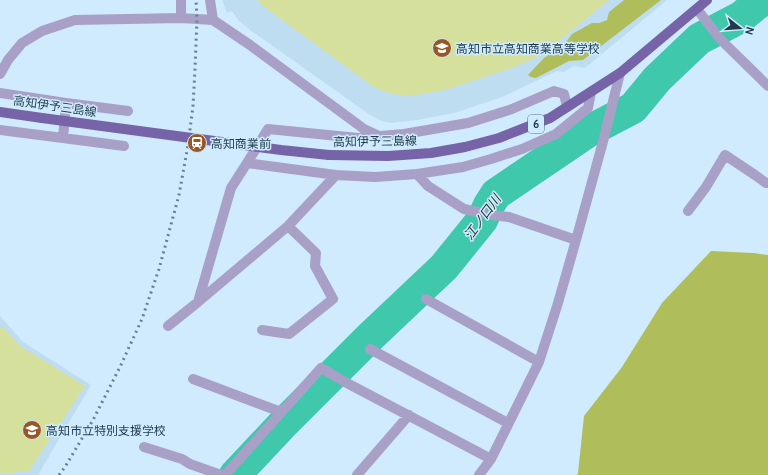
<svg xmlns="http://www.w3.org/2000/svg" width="768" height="475" font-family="Cabin,'Noto Sans JP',sans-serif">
  <rect width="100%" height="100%" fill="#d0ebfd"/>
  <!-- built -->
  <path fill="#bfddf1" d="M222,0h445l-82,68 -11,-2 -10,6 -7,-1 -55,26 -48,16 -37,7 -27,3 -11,-3 -9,-5 -120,-85 -12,-10 -6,-9 -5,2z
    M0,316l23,26 68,43 -53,90h-38z"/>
  <!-- green -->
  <path fill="#d5e09c" d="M257,0h352l-67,55 -30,13 -67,22 -34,6 -19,-2 -17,-6 -112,-82z
    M0,327h3l17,19 65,40 -56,85 -29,3z"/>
  <!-- forest -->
  <path fill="#b0bd5b" d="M624,0h37l-78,60 -14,1 -33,17 -5,-1 -3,-2 16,-17 11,-7 6,3 3,-1 -1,-7 9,-12 20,-11h7l8,-3 2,-8z
    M711,251l43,2 14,2v220h-191l1,-2 6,-57 38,-49 40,-64z"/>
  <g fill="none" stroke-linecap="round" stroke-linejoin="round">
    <!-- river -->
    <path stroke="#3fc8ac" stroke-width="32" d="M235,475l47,-50 88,-88 74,-70 38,-47 7,-15 7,-11 93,-63 44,-23 24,-29 42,-40 42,-22 21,-17"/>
    <!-- minor -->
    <path stroke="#a9a0c7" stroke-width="10" d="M210,0l3,20 37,25 114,84 15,7
      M697,9l23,30 48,47
      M181,18v-18
      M0,74l8,-14 14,-17 20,-12 33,-11 106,-2 32,2
      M0,93l66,10 -3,35 -63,-8
      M66,103l62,8
      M63,138l61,8
      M247,163l89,12 39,2 42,-3 46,-7 28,-8 31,-10 34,-15 32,-26 3,-16
      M417,174l11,12 36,23 27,6 18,2 67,23
      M688,211l18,-24 19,-32 30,20 11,8h2
      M426,299l113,63
      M198,302l33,-114 16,-25 21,-34 90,9 46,-4 64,-11 44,-14 42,-18 10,3 3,13
      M168,326l30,-24 90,-76 48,-51
      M262,330l27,4 44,-35 -18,-33 1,-13 -28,-27
      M370,349l138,74
      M193,379l88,33
      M144,447l38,12 8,5 31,11
      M225,475l96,-107 24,14 146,77
      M357,475l52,-60
      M479,475l12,-16 48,-97 19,-59 18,-63 28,-102 16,-65"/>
    <!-- primary -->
    <path stroke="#7764a8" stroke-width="10" d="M0,112l42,6
      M329,155l59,1 43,-3 34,-6 34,-9 51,-20 70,-45 87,-73"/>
    <!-- rail -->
    <path stroke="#658193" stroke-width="3" stroke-dasharray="2 4" stroke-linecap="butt" d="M59,475l6,-8 28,-47 27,-53 22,-48 17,-50 20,-74 9,-50 5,-39 2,-37 2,-50 -1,-19"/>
    <!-- primary-bridge -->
    <path stroke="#7764a8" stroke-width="10" d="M42,118l239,32 48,5"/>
  </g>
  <!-- icons -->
  <defs>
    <symbol id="school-disc" viewBox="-11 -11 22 22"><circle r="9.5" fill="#995823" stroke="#d0ebfd"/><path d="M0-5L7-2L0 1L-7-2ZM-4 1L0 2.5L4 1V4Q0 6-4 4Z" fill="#fff"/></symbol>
    <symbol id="station-disc" viewBox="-11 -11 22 22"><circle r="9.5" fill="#995823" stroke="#d0ebfd"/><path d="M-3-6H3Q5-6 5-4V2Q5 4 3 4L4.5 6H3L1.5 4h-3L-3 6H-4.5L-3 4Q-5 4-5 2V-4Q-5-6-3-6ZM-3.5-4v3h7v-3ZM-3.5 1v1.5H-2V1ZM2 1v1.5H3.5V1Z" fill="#fff"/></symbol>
  </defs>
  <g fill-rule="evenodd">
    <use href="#school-disc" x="431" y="37" width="22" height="22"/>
    <use href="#station-disc" x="186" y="132" width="22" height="22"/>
    <use href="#school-disc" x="21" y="419" width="22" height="22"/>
  </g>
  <g text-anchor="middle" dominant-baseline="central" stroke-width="3" stroke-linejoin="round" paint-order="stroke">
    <!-- shield labels -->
    <rect fill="#d0ebfd" stroke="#537081" stroke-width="1" x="528" y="115" width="16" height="18" rx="3"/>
    <g font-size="11" font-weight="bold" fill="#1d3b4c">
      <text x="536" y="124">6</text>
    </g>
    <!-- poi labels -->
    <g font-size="12" fill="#1d3b4c" stroke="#d0ebfd" text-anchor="start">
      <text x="456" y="48">高知市立高知商業高等学校</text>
      <text x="211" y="143">高知商業前</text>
      <text x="46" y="430">高知市立特別支援学校</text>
    </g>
    <!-- street labels -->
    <g font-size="12" fill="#1d3b4c" stroke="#d0ebfd">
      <text transform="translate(55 106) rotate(8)">高知伊予三島線</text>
      <text transform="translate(375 141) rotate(-1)">高知伊予三島線</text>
    </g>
    <!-- water labels -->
    <g font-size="13" font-style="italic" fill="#1b312b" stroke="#d0ebfd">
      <text transform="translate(482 217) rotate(-54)">江ノ口川</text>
    </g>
  </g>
  <!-- north arrow -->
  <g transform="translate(740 28) rotate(107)" stroke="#d0ebfd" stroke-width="3" paint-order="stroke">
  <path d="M0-3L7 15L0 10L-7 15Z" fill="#1d3b4c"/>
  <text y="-6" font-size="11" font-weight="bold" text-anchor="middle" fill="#1d3b4c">N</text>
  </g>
</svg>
